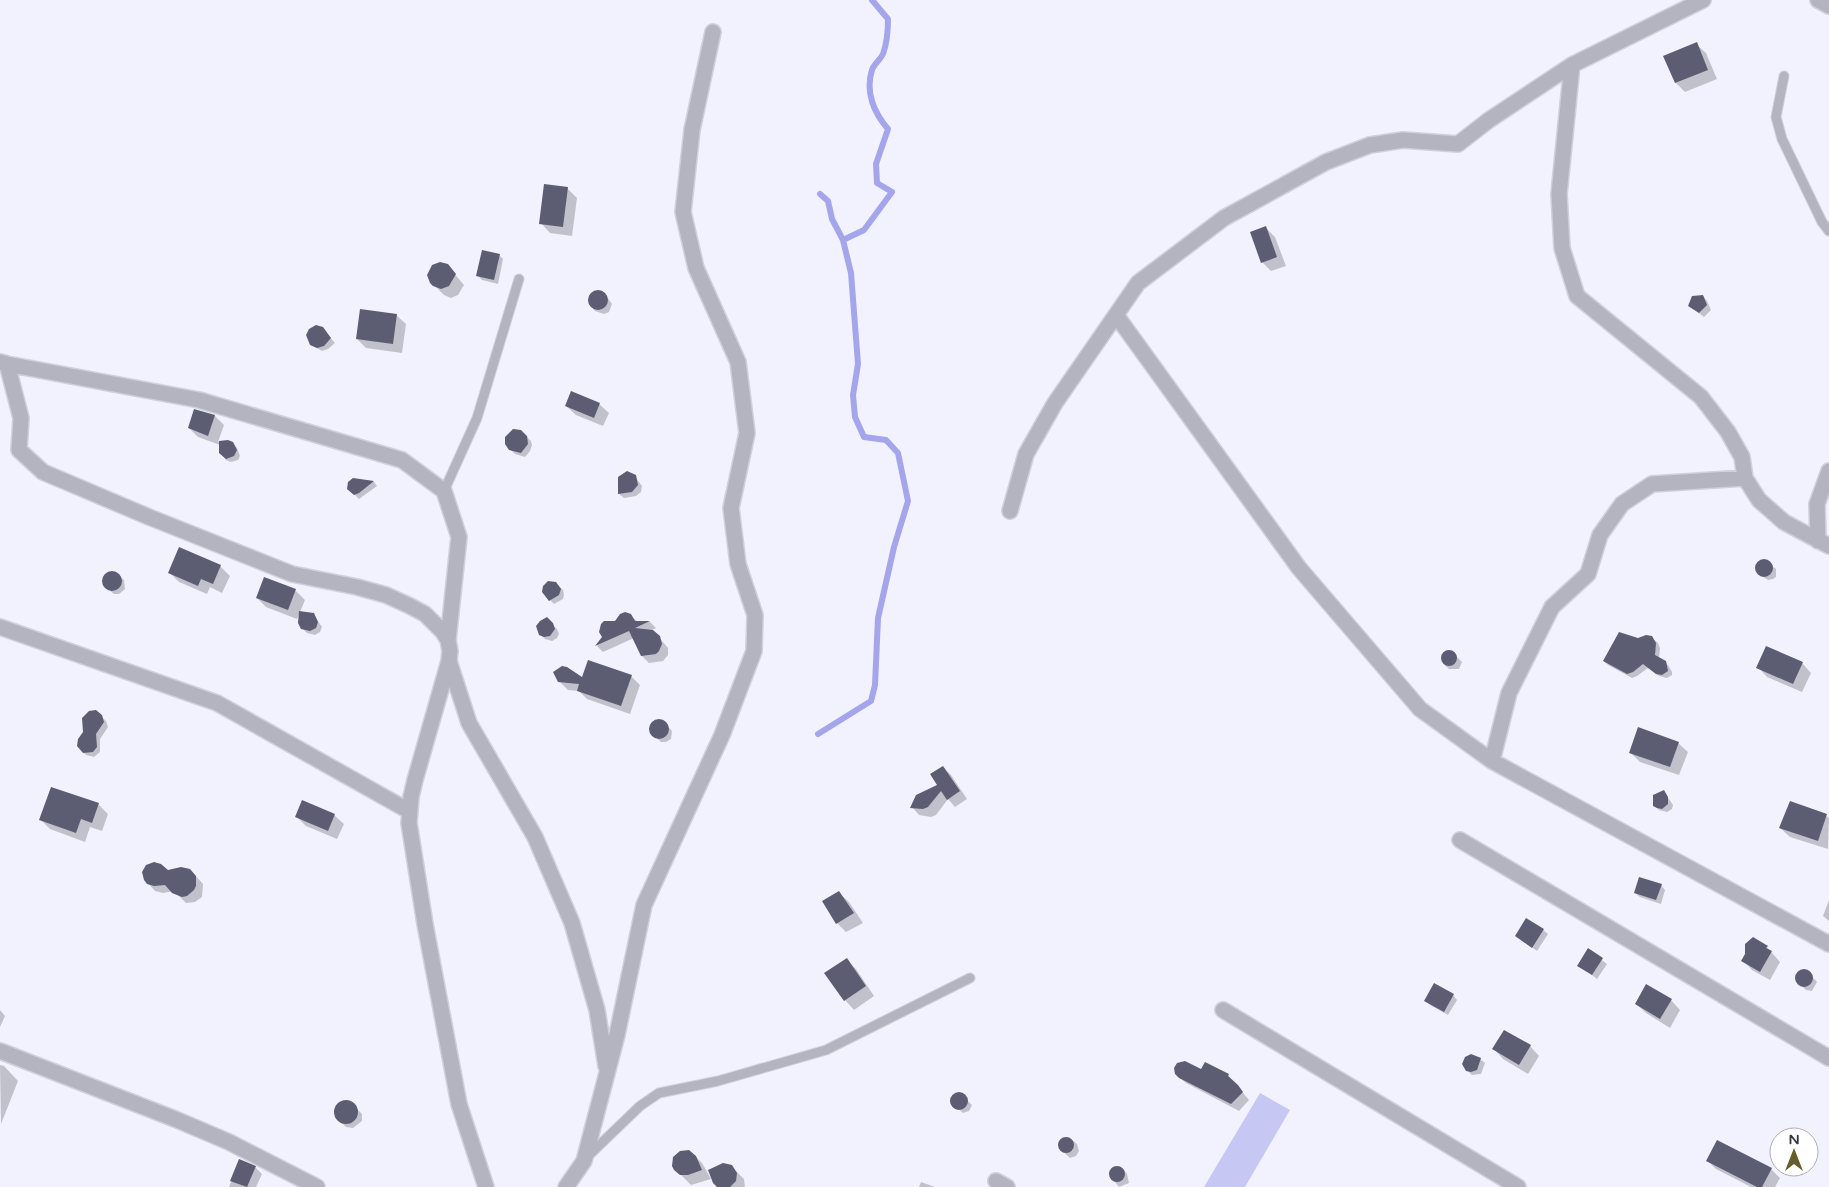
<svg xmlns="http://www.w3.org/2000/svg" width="1829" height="1187" font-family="'Varela Round',sans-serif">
  <rect width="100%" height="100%" fill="#f1f2fd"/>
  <!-- green -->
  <path fill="#c6c8f3" d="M1260,1093l30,17 -45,77h-41z"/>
  <!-- shadow -->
  <path fill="#0003" d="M1696,44l10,9 11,26 -32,13 -9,-9z
    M567,188l10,10 -5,38 -22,-3 -9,-10z
    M1266,228l9,9 11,29 -15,5 -9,-9z
    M499,255l4,4 -5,25 -16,-4 -4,-4z
    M447,265l17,20 -6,10 -7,3 -7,-3 -13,-13z
    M599,291l6,3 7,10 -3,8 -5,2 -9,-3 -4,-5 -2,-6 2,-6z
    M1703,296l4,5 4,9 -7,7 -14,-11z
    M396,315l10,9 -4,29 -36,-5 -9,-9z
    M322,328l13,15 -7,6 -6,2 -9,-5z
    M599,404l10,9 -6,13 -27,-11 -10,-9z
    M195,410l20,6 9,9 -6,17 10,-1 5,2 4,5 3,8 -2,4 -7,2 -5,-2 -4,-5 -3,-5 1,-5 -22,-8 -9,-9z
    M521,431l10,10 1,4 -2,6 -5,6 -10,-3 -5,-5z
    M633,474l9,12 -1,6 -5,4 -12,2 -5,-4 1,-16z
    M354,479l20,3 3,4 -18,13 -11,-11z
    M1765,561l11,8v8l-3,2 -5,1 -10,-7 -1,-6 4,-5z
    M220,566l10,10 -8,17 -12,-6 -3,7 -28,-12 -9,-9z
    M114,572l10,8 1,9 -6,5h-5l-10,-8v-9l4,-4z
    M558,585l5,5 1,5 -1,4 -9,5 -4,-4z
    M295,590l10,10 -5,12 13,2 9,13 -2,5 -5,3 -8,-2 -5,-5 -3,-14 -2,5 -31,-12 -9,-9z
    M630,615l8,7h12l6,6 -8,4 8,2 12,14v7l-5,6 -14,2 -7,-7 -8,-18 -31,14 -6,-6 18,-24z
    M547,619l10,10 2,5 -2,4 -5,3 -7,-2 -5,-5z
    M1638,639h15l5,4 2,5 -1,10 9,7 4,7v3l-5,3 -8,-2 -11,-8 -11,8 -5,2 -24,-13 -4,-4z
    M1447,651l5,1 10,10 -3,7h-10l-4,-4 -2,-5v-7z
    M1802,663l9,10 -9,19 -35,-15 -9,-10z
    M631,676l9,9 -10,29 -43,-15 -8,-8 -11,-1 -9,-9z
    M101,716l5,5 2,6 -8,12v13l-6,5 -8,-2 -4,-4z
    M658,721l6,1 8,9 -1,8 -5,3h-5l-9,-9v-8z
    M1678,743l10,9 -9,23 -39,-13 -10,-10z
    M943,767l8,8 16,24 -12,8 -7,-8 -12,16 -5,2 -12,-2 -7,-8 27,-21z
    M1664,792l9,13 -1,4 -5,3 -8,-2 -5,-5z
    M98,804l10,10 -6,17 -12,-4 -5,15 -35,-13 -9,-9z
    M334,815l10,9 -7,15 -31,-13 -9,-9z
    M1826,816l3,2 -1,31 -38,-12 -10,-9z
    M168,871l25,2 10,11 -1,13 -7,5 -9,1 -12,-12 -11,2 -8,-2 -7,-8z
    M1661,885l4,5 -4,14 -21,-7 -5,-4z
    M839,893l10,9 14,21 -17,9 -9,-9z
    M1829,900v21l-6,-5z
    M1543,930l5,4 -11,17 -21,-15z
    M1767,947l13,15 -10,18 -18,-10 -9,-10z
    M1588,950l19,14 -10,15 -18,-14z
    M846,960l10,9 18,27 -20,14 -9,-10 -19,-27z
    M1802,971l6,1 9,10 -5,9 -6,-1 -9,-9v-5z
    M1453,995l4,5 -9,15 -18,-10 -5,-5z
    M1671,1000l9,10 -10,18 -24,-15 -10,-9z
    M0,1010l5,6 -5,11z
    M1530,1046l9,10 -11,18 -25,-15 -9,-10z
    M1480,1059l5,4 -4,11 -9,1 -5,-5z
    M0,1065l4,1 14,15 -17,43z
    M1201,1071l27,4 21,25 -10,11 -53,-28 -8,-7z
    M961,1094l11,11 -3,6 -6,2 -10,-9v-8z
    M349,1101l13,13v7l-9,7 -7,-1 -10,-10 1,-10 5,-5z
    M1063,1139l9,1 5,4 2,7 -3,5 -6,2 -11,-10 1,-6z
    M1717,1141l54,28 9,9 -5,9h-24l-35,-18 -9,-9z
    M692,1153l10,10 9,16 -20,6 -16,-16z
    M240,1160l15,7 7,7 -6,13h-27z
    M1113,1167l10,2 4,5 2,9 -10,4 -4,-5 -6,-9z
    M734,1169l10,10 1,8h-26z
    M921,1182l14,5h-16z"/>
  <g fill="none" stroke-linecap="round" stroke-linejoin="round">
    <!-- stream -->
    <path stroke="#a4a5eb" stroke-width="6" d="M843,240l21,-10 28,-38 -15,-9 -1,-19 12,-35c-14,-16 -23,-37 -16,-59 2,-6 8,-10 11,-16 4,-11 5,-24 5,-35l-16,-19
      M818,734l53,-33 4,-16 3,-67 16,-71 14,-46 -10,-48 -12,-13 -22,-3 -9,-20 -2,-22 5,-31 -7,-91 -8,-33 -11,-21 -4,-18 -8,-7"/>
  </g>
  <!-- building -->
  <path fill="#5c5d73" d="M1697,42l11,28 -33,13 -12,-27z
    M544,184l24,3 -5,40 -24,-3z
    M1266,226l11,31 -16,6 -11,-31z
    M482,250l18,4 -6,26 -18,-4z
    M440,262l8,2 8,10 -7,12 -8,3 -8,-3 -3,-3 -3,-8 5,-10z
    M588 300a10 10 0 1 1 20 0a10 10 0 1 1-20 0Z
    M1703,295l4,10 -8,8 -11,-7 4,-10z
    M360,309l37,5 -4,30 -37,-5z
    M316,325l7,2 8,11 -7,8 -7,2 -7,-3 -4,-10 3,-6z
    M571,391l29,12 -6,15 -29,-12z
    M194,409l21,6 -7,21 -20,-8z
    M513,429l8,1 6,6 1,8 -7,9 -12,-3 -4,-6v-7z
    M228,440l5,2 4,8 -3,6 -8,3 -7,-6v-12z
    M627,471l9,4 2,10 -6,7 -14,2v-17z
    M353,478l21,3 -15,12 -5,2 -7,-6 1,-7z
    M179,547l42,18 -8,19 -12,-5 -3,7 -30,-13z
    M1755 568a9 9 0 1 1 18 0a9 9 0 1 1-18 0Z
    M102 581a10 10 0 1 1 20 0a10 10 0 1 1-20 0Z
    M264,577l32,12 -8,21 -32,-12z
    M548,581l8,1 5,7 -2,6 -10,6 -7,-9 1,-6z
    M299,611l15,2 4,9 -2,6 -6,3 -9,-2 -3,-6z
    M625,612l6,2 4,7h15l-15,7 18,2 7,6 2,8 -3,7 -3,3 -15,2 -12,-25 -34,15 7,-9 -3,-5 2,-8 3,-3h11l5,-7z
    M547,617l6,6 2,6 -5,7 -6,1 -5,-2 -3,-9 4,-5z
    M1619,632l19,6 8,-3 6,1 4,7 -1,12 11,6 2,10 -6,4 -6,-1 -13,-10 -10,8 -6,2 -24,-13z
    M1766,646l37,16 -10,22 -37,-16z
    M1441 658a8 8 0 1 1 16 0a8 8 0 1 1-16 0Z
    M588,660l44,15 -11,31 -44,-15 2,-7 -21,-2 -5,-10 9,-6 5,1 15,10z
    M96,710l6,5 2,7 -8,12 1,13 -4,5 -10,1 -6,-7 1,-7 5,-7 -1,-14 7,-7z
    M649 729a10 10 0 1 1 20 0a10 10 0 1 1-20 0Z
    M1638,727l41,15 -9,25 -41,-14z
    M943,766l17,25 -13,9 -6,-9 -13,16 -5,2 -13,-1 6,-13 21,-10 -7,-11z
    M51,787l48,16 -7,20 -11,-4 -5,14 -37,-13z
    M1664,790l4,7v7l-6,5 -5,-1 -4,-2v-11z
    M302,800l33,14 -7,17 -33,-14z
    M1790,801l37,13 -9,27 -39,-13z
    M154,862l7,2 7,6 13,-3 9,2 6,7v10l-2,4 -7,6 -5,1 -10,-4 -7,-8 -11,1 -7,-2 -3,-4 -2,-8 4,-7z
    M1639,877l23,7 -6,16 -22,-7z
    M839,891l15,22 -18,11 -14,-23z
    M1526,918l18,11 -12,19 -17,-12z
    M1753,937l15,9 -2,2 6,3 -12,21 -19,-11 4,-7v-10z
    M1588,948l15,10 -11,17 -15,-9z
    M847,958l19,28 -22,15 -20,-28z
    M1795 978a9 9 0 1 1 18 0a9 9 0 1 1-18 0Z
    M1434,983l20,11 -10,18 -20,-11z
    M1646,984l26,15 -12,20 -25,-15z
    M1504,1030l27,15 -12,20 -27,-16z
    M1471,1054l10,4 -4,12 -6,2 -5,-1 -4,-7 3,-7z
    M1185,1061l16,8 4,-7 24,12 -1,2 10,9 5,7 -12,12 -52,-26 -4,-4 -1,-6 3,-5z
    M950 1101a9 9 0 1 1 18 0a9 9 0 1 1-18 0Z
    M334 1112a12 12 0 1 1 24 0a12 12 0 1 1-24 0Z
    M1058 1145a8 8 0 1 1 16 0a8 8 0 1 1-16 0Z
    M1717,1140l55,28 -10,19h-5l-51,-26z
    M689,1150l7,6 6,14 -14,5h-8l-6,-5 -2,-4 1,-9 7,-6z
    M239,1159l17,7 -9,21 -17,-6z
    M723,1163l9,2 5,8 -1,8 -6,6h-13l-4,-4 -5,-13z
    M1109 1174a8 8 0 1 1 16 0a8 8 0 1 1-16 0Z"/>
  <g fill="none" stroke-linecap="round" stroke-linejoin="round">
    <defs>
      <path id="service" d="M1784,76l-8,41 6,22 40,83 7,9
        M444,491l33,-73 42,-139
        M587,1157l53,-51 19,-13 59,-12 108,-31 144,-72"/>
      <path id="minor" d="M1818,0l11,6
        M1572,65l-13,129 3,54 15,48 124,101 27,35 14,25 3,21 14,22 25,22 45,24
        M1116,315l183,253 121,141 72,52 337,183
        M0,362l7,2 14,54 -2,32 24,22 106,45 143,57 65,13 29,8 24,11 15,8 18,18 5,8 2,11 -1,10 -34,119 -4,17 -2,26 16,101 34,180 27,83
        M7,364l192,36 203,60 42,31 15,46 -11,103
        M1010,511l16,-57 29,-51 83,-120 86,-65 102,-56 44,-17 33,-5 55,4 31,-24 83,-55 131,-65
        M1818,541l-1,-37 12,-33
        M0,627l217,76 192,108
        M449,661l20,62 66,114 37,86 25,87 9,56
        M1492,761l17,-68 43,-86 36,-33 12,-39 22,-31 30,-20 93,-6
        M1460,840l369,218
        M1223,1010l295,177
        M0,1051l175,68 54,23 88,45
        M996,1181l11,6
        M566,1187l18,-26 33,-126 27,-130 78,-170 32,-84 1,-36 -17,-51 -7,-56 16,-75 -9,-71 -42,-94 -13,-56 9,-82 21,-98"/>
    </defs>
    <!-- service casing -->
    <use href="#service" stroke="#cfd0db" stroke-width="11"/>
    <!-- minor casing -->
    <use href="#minor" stroke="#cfd0db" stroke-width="18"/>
    <!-- service -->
    <use href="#service" stroke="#b4b4c0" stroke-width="9"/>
    <!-- minor -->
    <use href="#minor" stroke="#b4b4c0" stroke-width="15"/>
  </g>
  <!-- north arrow -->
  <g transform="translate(1794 1152)"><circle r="24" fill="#ffffff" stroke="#afafb3"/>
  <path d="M0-4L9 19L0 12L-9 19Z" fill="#645e2b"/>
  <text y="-8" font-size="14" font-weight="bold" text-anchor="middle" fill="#363741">N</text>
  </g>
</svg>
